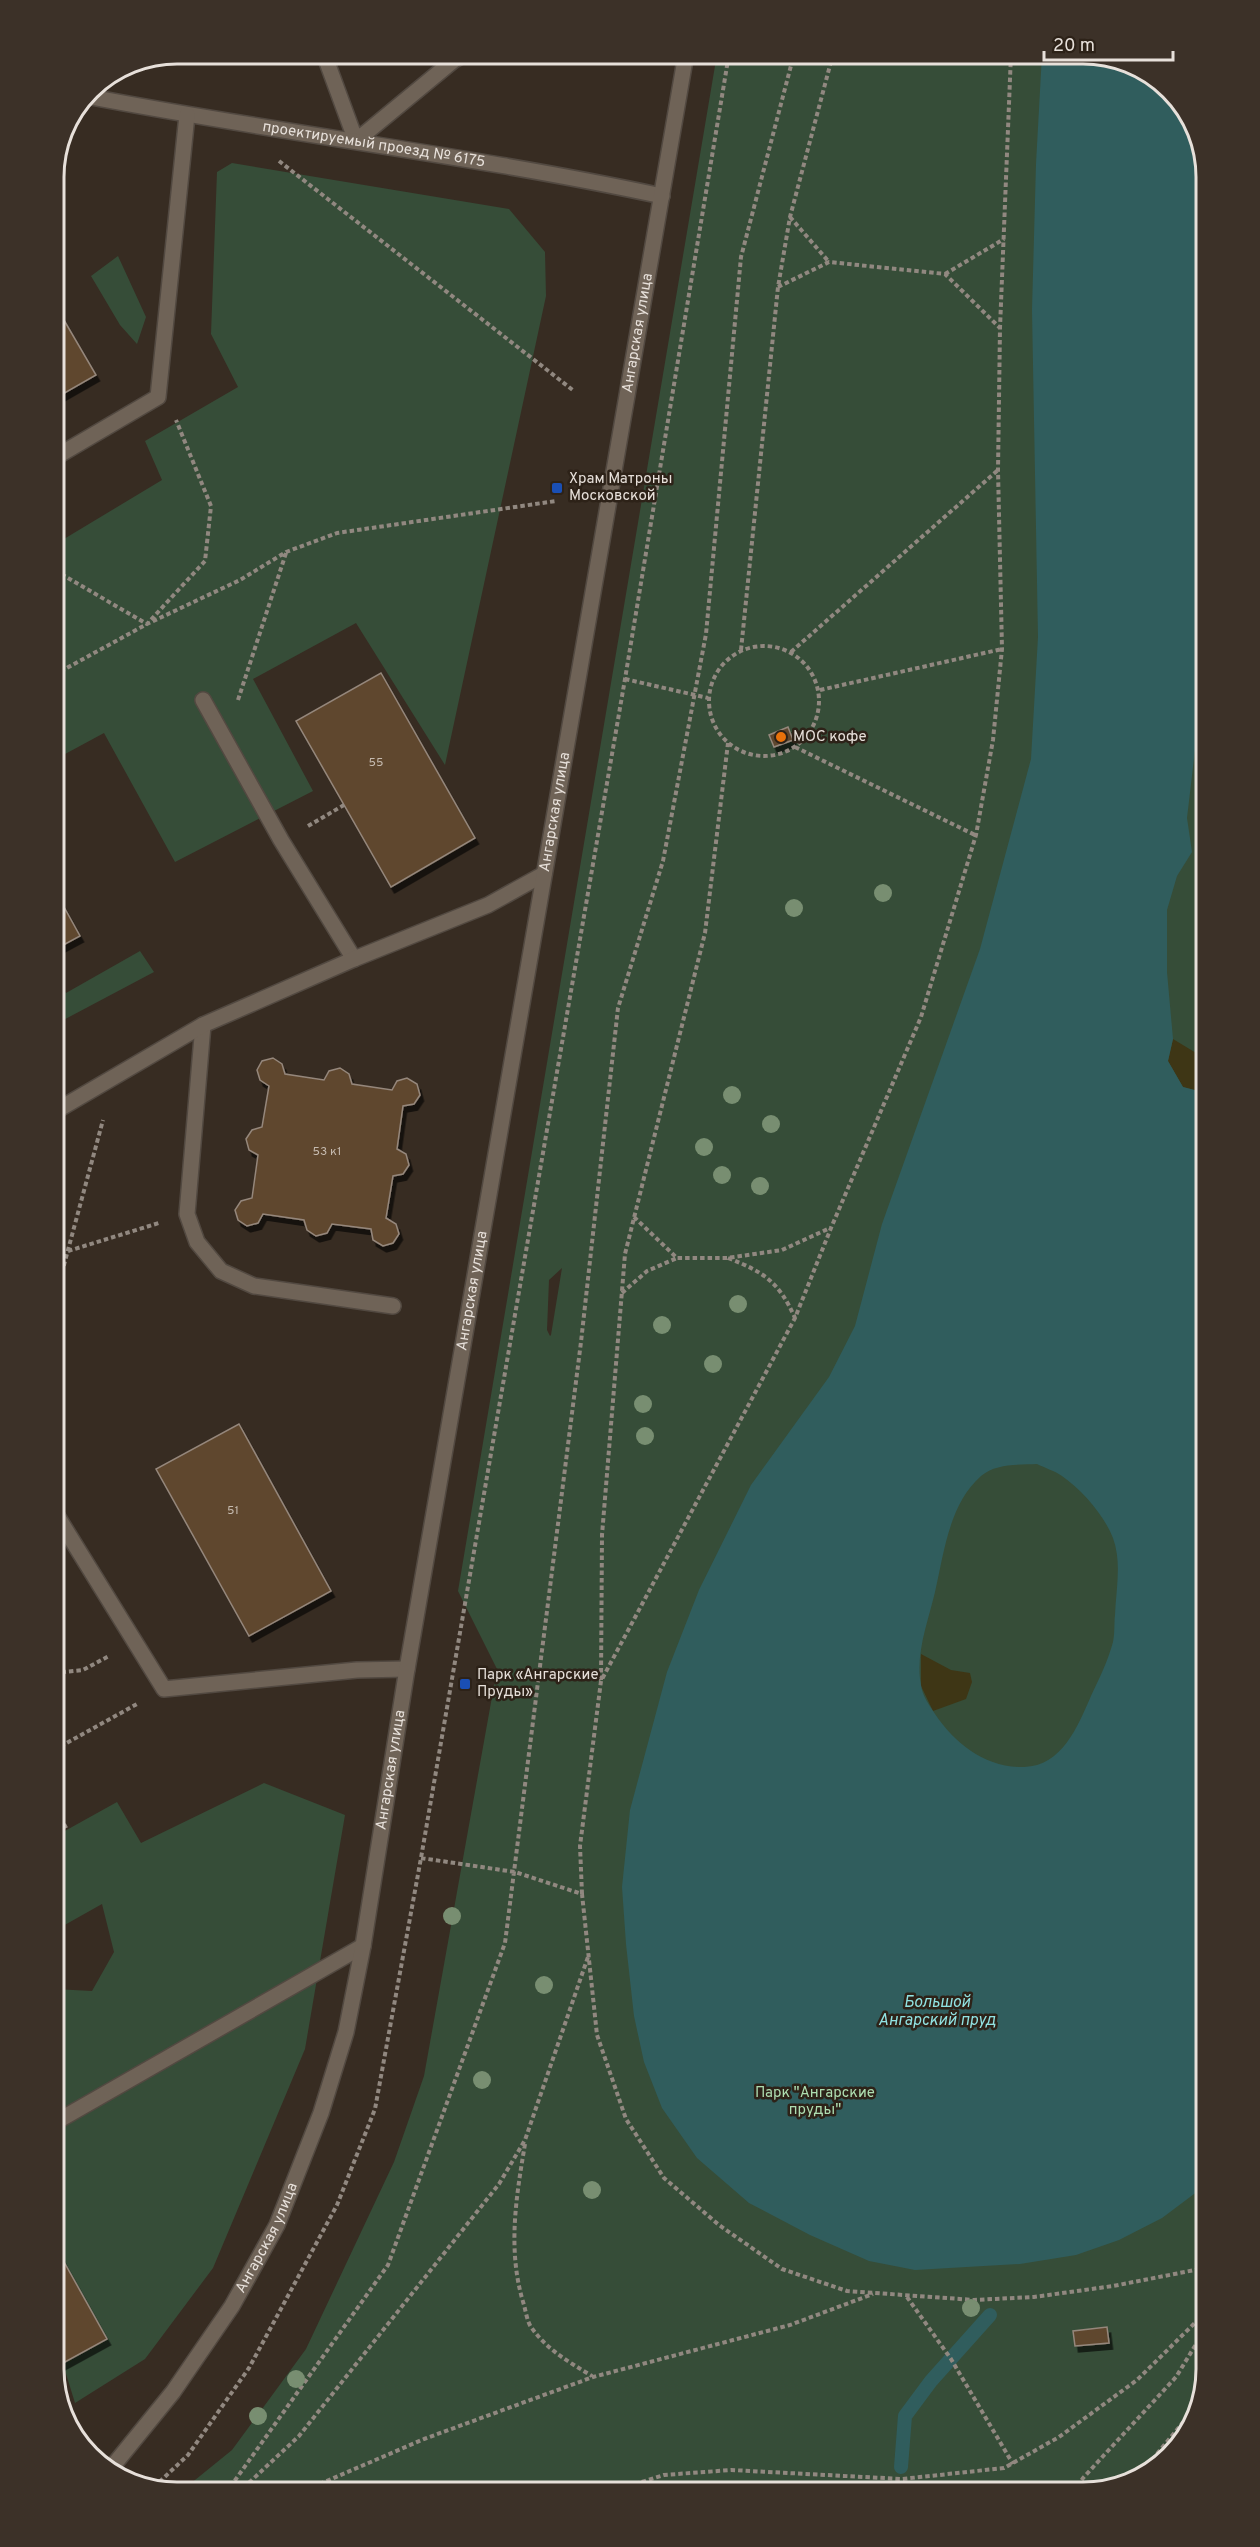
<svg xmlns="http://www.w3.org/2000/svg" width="1260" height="2547" font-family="Overpass,sans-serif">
  <defs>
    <filter id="shadow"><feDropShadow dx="3.5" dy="6" stdDeviation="0" flood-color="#0009"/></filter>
  </defs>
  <rect width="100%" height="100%" fill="#372c22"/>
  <!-- green -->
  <path fill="#364d38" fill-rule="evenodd" d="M717,54h374l66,25 40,52 9,47v2192l-21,68 -56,46 -47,9h-903l53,-43 74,-101 88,-187 30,-86 73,-407 -39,-78zM562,1268l-11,67 -1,1 -3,-6 2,-50z
    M232,163l277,46 36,43 1,44 -101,469 -89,-142 -103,56 60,112 -138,71 -71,-129 -50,27v-215l108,-65 -17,-39 93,-54 -27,-53 6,-162z
    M118,256l28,61 -9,27 -17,-19 -29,-49z
    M140,951l14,21 -100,53v-50l12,18z
    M264,1783l81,32 -40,234 -92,219 -68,91 -70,44 -12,-39 43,-25 -52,-95v-255l38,2 22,-39 -12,-48 -48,27v-94l63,-35 24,41z"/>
  <!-- sand -->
  <path fill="#3e3615" d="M1173,1039l33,20v34l-23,-6 -15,-26z
    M921,1654l30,16 19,3 2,9 -6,17 -33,12 -12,-25z"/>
  <!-- water -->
  <path fill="#305d5d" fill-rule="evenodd" d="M1042,54h49l66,25 40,52 9,47v515l-11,57 -8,68 5,34 -15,24 -10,34v62l6,67 -5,22 15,26 23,6v1089l-4,6 -40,30 -43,22 -43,15 -56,9 -105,6 -46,-9 -59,-26 -61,-32 -52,-45 -35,-50 -18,-46 -10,-46 -8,-72 -4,-57 8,-77 37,-138 32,-82 52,-105 78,-108 26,-51 27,-102 98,-275 51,-190 7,-122 -6,-327 4,-146zM1037,1464c8,4 18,7 25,12 20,14 42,39 51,62 9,25 3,51 2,77 -1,8 0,18 -2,27 -5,19 -14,37 -22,54 -13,30 -29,70 -67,71 -38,1 -69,-23 -89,-53 -6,-9 -13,-19 -14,-29 -6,-31 7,-63 14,-93 9,-39 14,-88 46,-116 15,-13 38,-11 56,-12z"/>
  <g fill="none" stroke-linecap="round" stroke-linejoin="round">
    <!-- stream -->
    <path stroke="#305d5d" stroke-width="14" d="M901,2467l4,-51 26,-35 59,-66
      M902,2490v3"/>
  </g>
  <!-- building -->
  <path fill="#5f472f" stroke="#95877b" stroke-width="1.5" filter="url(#shadow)" d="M54,303l42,72 -42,24z
    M381,673l94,165 -84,49 -95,-166z
    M788,727l5,13 -19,7 -5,-12z
    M54,889l26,47 -26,14z
    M273,1058l9,6 3,10 39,6 5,-9 11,-3 9,6 3,10 40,6 5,-9 10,-3 10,6 3,11 -6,9 -11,2 -6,43 9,5 3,11 -6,9 -10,2 -7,42 10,6 3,10 -6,9 -10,3 -10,-6 -2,-11 -39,-5 -5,9 -11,3 -9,-6 -3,-10 -41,-6 -5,9 -11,3 -9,-6 -3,-10 6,-9 11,-3 6,-43 -9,-5 -3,-11 6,-9 10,-3 7,-41 -9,-6 -3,-10 5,-9z
    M239,1424l92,167 -82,45 -93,-167z
    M54,2244l53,95 -53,29z
    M1107,2327l2,16 -34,3 -2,-15z"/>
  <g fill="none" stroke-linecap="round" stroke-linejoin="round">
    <defs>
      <g id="minor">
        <path d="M324,54l32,87 98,-81 11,-6"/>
        <path id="s1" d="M86,96c191,37 385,59 576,100"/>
        <path d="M54,458l104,-61 29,-282"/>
        <path d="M203,700l78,140 73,119"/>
        <path d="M203,1025l-16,189 10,28 24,29 33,15 139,20"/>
        <path d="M54,1112l149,-87 151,-66 134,-54 56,-31"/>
        <path d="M54,1511l110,178 193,-19 50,-1"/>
        <path d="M54,2123l309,-177"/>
        <path id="s2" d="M108,2472l65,-80 59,-86 45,-81 44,-112 25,-81 17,-86 43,-271 280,-1621"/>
      </g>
    </defs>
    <!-- minor casing -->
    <use href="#minor" stroke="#524941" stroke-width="18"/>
    <!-- path -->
    <path stroke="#918880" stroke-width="4" stroke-dasharray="4.5 3" stroke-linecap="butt" d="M279,161l295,230
      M790,217l39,45
      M945,274l59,-35
      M778,287l51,-25 116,12 55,54
      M54,574h7l86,50 58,-63 6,-55 -35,-86
      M709 701a55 55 0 1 1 110 0a55 55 0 1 1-110 0Z
      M741,650l37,-363 12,-70 43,-163
      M791,652l207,-182
      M54,675l93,-51 93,-44 46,-28 51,-19 219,-32
      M625,679l83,19
      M820,690l182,-41
      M238,700l48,-147
      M795,747l180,88
      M308,826l36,-21
      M634,1217l43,41h50l55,-8 48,-22
      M68,1251l91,-28
      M728,1258c36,14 51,24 67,60
      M622,1293l25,-22 30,-13
      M54,1302l49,-182
      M54,1673l29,-3 26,-14
      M601,1680l1,-145 23,-281 80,-321 23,-190
      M54,1750l83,-46
      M54,1804l13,26
      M421,1858l94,14 67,22 15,141 29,84 38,59 55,47 63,44 65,22 127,9 60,-3 79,-11 87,-17 6,-5
      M582,1894l-2,-48 21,-165 194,-363 36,-90 90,-211 55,-182 17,-95 9,-91 -4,-179 2,-142 11,-274
      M525,2144c-9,54 -18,107 -1,161 2,7 3,16 7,22 16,23 38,35 61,49
      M1200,2269l6,3
      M907,2297l44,62 62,105
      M1138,2477l56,-68
      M154,2487l34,-32 61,-87 88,-163 38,-96 46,-251 204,-1179 104,-625
      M226,2493l162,-228 117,-322 76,-601 37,-334 45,-147 43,-227 35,-377 53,-203
      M238,2493l61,-57 200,-252 26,-44 64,-186
      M299,2493l125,-54 169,-62 197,-52 83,-31
      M606,2493l58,-18 67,-5 171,9 102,-11 55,-31 78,-57 69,-68
      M1074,2493l9,-15 93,-101 30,-49"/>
    <!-- minor -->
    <use href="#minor" stroke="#6f6357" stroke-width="15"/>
  </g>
  <!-- trees -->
  <g fill="#788e71">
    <circle cx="883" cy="893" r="9"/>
    <circle cx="794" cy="908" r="9"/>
    <circle cx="732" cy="1095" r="9"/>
    <circle cx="771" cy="1124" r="9"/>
    <circle cx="704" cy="1147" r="9"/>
    <circle cx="722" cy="1175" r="9"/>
    <circle cx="760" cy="1186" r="9"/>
    <circle cx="738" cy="1304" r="9"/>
    <circle cx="662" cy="1325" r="9"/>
    <circle cx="713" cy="1364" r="9"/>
    <circle cx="643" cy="1404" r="9"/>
    <circle cx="645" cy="1436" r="9"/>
    <circle cx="452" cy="1916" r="9"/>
    <circle cx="544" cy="1985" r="9"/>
    <circle cx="482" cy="2080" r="9"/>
    <circle cx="592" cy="2190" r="9"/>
    <circle cx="971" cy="2308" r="9"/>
    <circle cx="296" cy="2379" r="9"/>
    <circle cx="258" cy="2416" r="9"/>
  </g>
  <!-- markers -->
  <g fill="#1a4fb4" stroke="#2d2218" stroke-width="2">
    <rect x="551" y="482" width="12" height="12" rx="3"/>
    <rect x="459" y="1678" width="12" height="12" rx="3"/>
  </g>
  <circle fill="#e8710a" stroke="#2d2218" stroke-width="2" cx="781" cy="737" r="6"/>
  <g text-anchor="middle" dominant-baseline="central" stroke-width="5" stroke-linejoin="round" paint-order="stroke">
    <!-- number labels -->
    <g font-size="12" fill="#c5baaf">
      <text x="376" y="763">55</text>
      <text x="327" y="1152">53 к1</text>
      <text x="233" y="1511">51</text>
    </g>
    <!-- street labels -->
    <g font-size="15" fill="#e7e0da" stroke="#2d2218">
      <text stroke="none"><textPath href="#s1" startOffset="292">проектируемый проезд № 6175</textPath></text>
      <text stroke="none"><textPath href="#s2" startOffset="2229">Ангарская улица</textPath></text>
      <text stroke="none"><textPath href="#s2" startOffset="1743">Ангарская улица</textPath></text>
      <text stroke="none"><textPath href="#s2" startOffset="1257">Ангарская улица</textPath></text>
      <text stroke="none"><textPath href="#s2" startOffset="771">Ангарская улица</textPath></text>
      <text stroke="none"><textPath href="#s2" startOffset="284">Ангарская улица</textPath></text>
    </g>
    <!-- poi labels -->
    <g font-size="15" fill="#e7e0da" stroke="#2d2218" text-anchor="start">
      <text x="569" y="479">Храм Матроны<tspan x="569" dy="17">Московской</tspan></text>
      <text x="793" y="737">МОС кофе</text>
      <text x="477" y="1675">Парк «Ангарские<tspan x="477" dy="17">Пруды»</tspan></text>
    </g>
    <!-- park labels -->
    <g font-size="15" fill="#aedeb1" stroke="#2d2218">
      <text x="815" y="2093">Парк "Ангарские<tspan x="815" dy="17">пруды"</tspan></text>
    </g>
    <!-- water labels -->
    <g font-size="16" font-style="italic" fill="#91e3e3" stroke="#2d2218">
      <text x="937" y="2003">Большой<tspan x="937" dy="18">Ангарский пруд</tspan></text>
    </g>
  </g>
  <!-- crop -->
  <path d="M0 0H1260V2547H0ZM177 64H1083A113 113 0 0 1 1196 177V2369A113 113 0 0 1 1083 2482H177A113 113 0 0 1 64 2369V177A113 113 0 0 1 177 64Z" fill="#3c3128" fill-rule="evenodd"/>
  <path fill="none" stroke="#e7e0da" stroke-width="3" d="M177 64H1083A113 113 0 0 1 1196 177V2369A113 113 0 0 1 1083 2482H177A113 113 0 0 1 64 2369V177A113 113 0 0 1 177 64Z"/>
  <!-- scale -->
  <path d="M1044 51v9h129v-9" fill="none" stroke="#e7e0da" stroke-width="3"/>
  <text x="1053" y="51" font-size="18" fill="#e7e0da" stroke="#2d2218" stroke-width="4.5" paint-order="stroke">20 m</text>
</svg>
